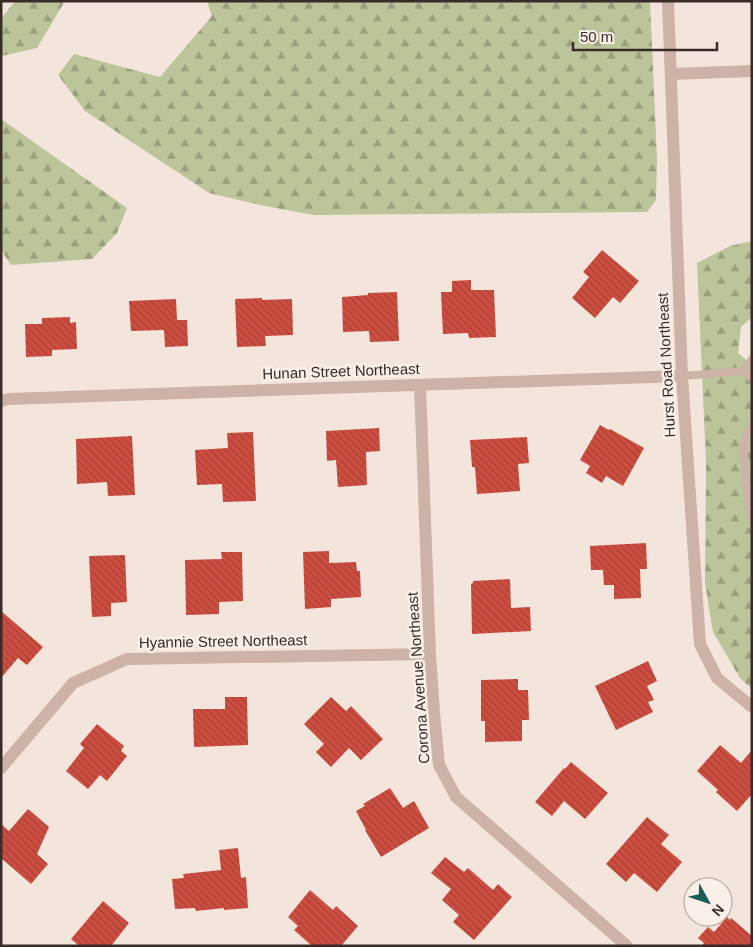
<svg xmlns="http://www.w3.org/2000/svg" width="753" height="947" font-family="Helvetica,sans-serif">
  <defs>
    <pattern id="forest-firs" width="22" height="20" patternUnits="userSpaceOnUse" patternTransform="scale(1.25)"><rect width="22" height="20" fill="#bcc49a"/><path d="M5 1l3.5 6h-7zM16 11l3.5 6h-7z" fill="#9a9f7e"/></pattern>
    <pattern id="building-back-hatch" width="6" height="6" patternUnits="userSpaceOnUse" patternTransform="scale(1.25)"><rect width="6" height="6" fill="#cd4e40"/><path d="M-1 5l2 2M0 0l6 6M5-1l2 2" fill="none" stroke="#a74136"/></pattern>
  </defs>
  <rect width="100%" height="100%" fill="#f4e5dc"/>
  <!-- forest -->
  <path fill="url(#forest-firs)" d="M15,1h50l-28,47 -35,8 -1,-37z
    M207,1h443l7,158 -1,41 -9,12 -334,3 -53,-10 -51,-12 -124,-82 -27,-36 16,-21 86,23 52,-61z
    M1,119l126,89 -10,25 -25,26 -81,6 -10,-15z
    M752,241v76l-11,10 -3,26 14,12v324l-12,-11 -27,-46 -8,-49 1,-120 -9,-200 33,-17z"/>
  <!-- building -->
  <path fill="url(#building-back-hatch)" d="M602,250l37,31 -19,22 -7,-6 -18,21 -23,-20 17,-21 -6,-5z
    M471,280v10h23l2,47 -27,1 -1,-5 -25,1 -2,-42h11v-11z
    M397,292l2,49 -29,1 -1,-11 -26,1 -1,-35 26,-2v-2z
    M262,298v2l30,-1 1,36 -28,1 1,10 -29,1 -2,-48z
    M176,299l1,21h10l1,26 -23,1 -1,-17 -33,1 -2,-30z
    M70,317v6l6,-1 1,27 -25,1v6l-26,1 -1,-33h17v-6z
    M600,425l9,5 1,-1 34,19 -21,38 -17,-10 -4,7 -16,-10 4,-7 -10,-6z
    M379,428l1,23 -14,1 1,33 -29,2 -2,-27 -9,1 -1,-30z
    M253,432l3,69 -33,1 -1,-18 -25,1 -2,-35 33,-2 -1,-15z
    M132,436l3,59 -27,1 -1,-14 -30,2 -1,-45z
    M527,437l2,26 -11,1 2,27 -43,3 -2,-27h-3l-2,-27z
    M646,543l1,26h-7l1,29 -27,1v-14h-10l-1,-15h-12l-1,-24z
    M329,551v12l27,-1 1,9h3l1,26 -30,2v8l-26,2 -2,-57z
    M221,552h21l1,49 -24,1v12l-33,1 -1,-55 37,-1z
    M125,555l2,47 -16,1v13l-19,1 -3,-61z
    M510,579l1,29 19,-1 1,24 -59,3 -1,-50 2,-1v-2z
    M1,611l42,36 -16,18 -9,-7 -17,20z
    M648,661l9,20 -10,5 7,14 -6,2 5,10 -37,18 -21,-44z
    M518,679v11h10l1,30h-7v21l-37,1v-21h-4v-41z
    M225,697h22l1,48 -54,2 -1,-38h32z
    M331,697l15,14 5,-5 32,33 -22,21 -12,-12 -18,19 -15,-15 8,-8 -20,-20z
    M97,724l27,22 -3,5 6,5 -20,25 -7,-6 -12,14 -22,-18 18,-23 -4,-4z
    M720,745l21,18 11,-13v44l-15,17 -21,-19 2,-2 -21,-19z
    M571,762l37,31 -23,26 -21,-18 -12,15 -17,-14 29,-34 1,1z
    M390,788l13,20 11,-7 15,27 -48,29 -16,-27h1l-10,-19 9,-5 -2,-2z
    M28,809l21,18 -12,27 11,10 -17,20 -30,-26v-34l8,7z
    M647,817l22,18 -8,9 21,18 -25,30 -23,-19 -8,9 -20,-18z
    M238,848l3,30 5,-1 2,31 -24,2v-2l-28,3 -1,-3 -20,1 -3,-30 12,-1 -1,-4 38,-4 -2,-20z
    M445,857l19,15 4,-4 25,22 5,-6 14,13 -38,43 -21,-18 6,-7 -17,-15 9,-11 -20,-16z
    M310,890l23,20 3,-4 22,20 -17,20h-29l-18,-16 4,-4 -10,-9z
    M103,901l26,22 -18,23h-32l-8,-7z
    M727,917l3,3 1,-2 21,18v10h-50l2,-3 -6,-5 10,-11 6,5z"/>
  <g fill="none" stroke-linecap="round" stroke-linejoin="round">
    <!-- service -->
    <path stroke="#cdb3a7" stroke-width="8" d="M744,371l8,-12
      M682,376l62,-5 8,7
      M752,426l-6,9 -3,10 6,64 3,9"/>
    <!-- minor -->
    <path stroke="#cdb3a7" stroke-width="12" d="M668,1l14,375 18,268 17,34 35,29
      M671,74l81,-3
      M420,385l10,269 4,58 5,53 17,32 171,149
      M1,401l7,-2 674,-23
      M1,768l72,-85 54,-24 303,-5"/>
  </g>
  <g text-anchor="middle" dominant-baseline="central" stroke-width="5" stroke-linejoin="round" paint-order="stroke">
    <!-- street labels -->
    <g font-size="15" fill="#382b28" stroke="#fbf0e8">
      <text transform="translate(666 365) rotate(-93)">Hurst Road Northeast</text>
      <text transform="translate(341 371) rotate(-2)">Hunan Street Northeast</text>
      <text transform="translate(223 641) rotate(-1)">Hyannie Street Northeast</text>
      <text transform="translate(418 678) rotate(-94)">Corona Avenue Northeast</text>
    </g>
  </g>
  <!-- border -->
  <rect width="753" height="947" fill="none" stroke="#382b28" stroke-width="5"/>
  <!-- north arrow -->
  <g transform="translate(708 902) rotate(130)"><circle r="24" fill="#fbf0e8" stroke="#ada19b"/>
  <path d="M0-4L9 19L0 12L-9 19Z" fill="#1a5d58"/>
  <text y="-8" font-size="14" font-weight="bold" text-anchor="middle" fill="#382b28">N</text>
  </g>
  <!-- scale -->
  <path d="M573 42v8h144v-8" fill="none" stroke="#382b28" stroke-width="2.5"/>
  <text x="580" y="42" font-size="15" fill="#382b28" stroke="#fbf0e8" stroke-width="4" paint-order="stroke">50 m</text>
</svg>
